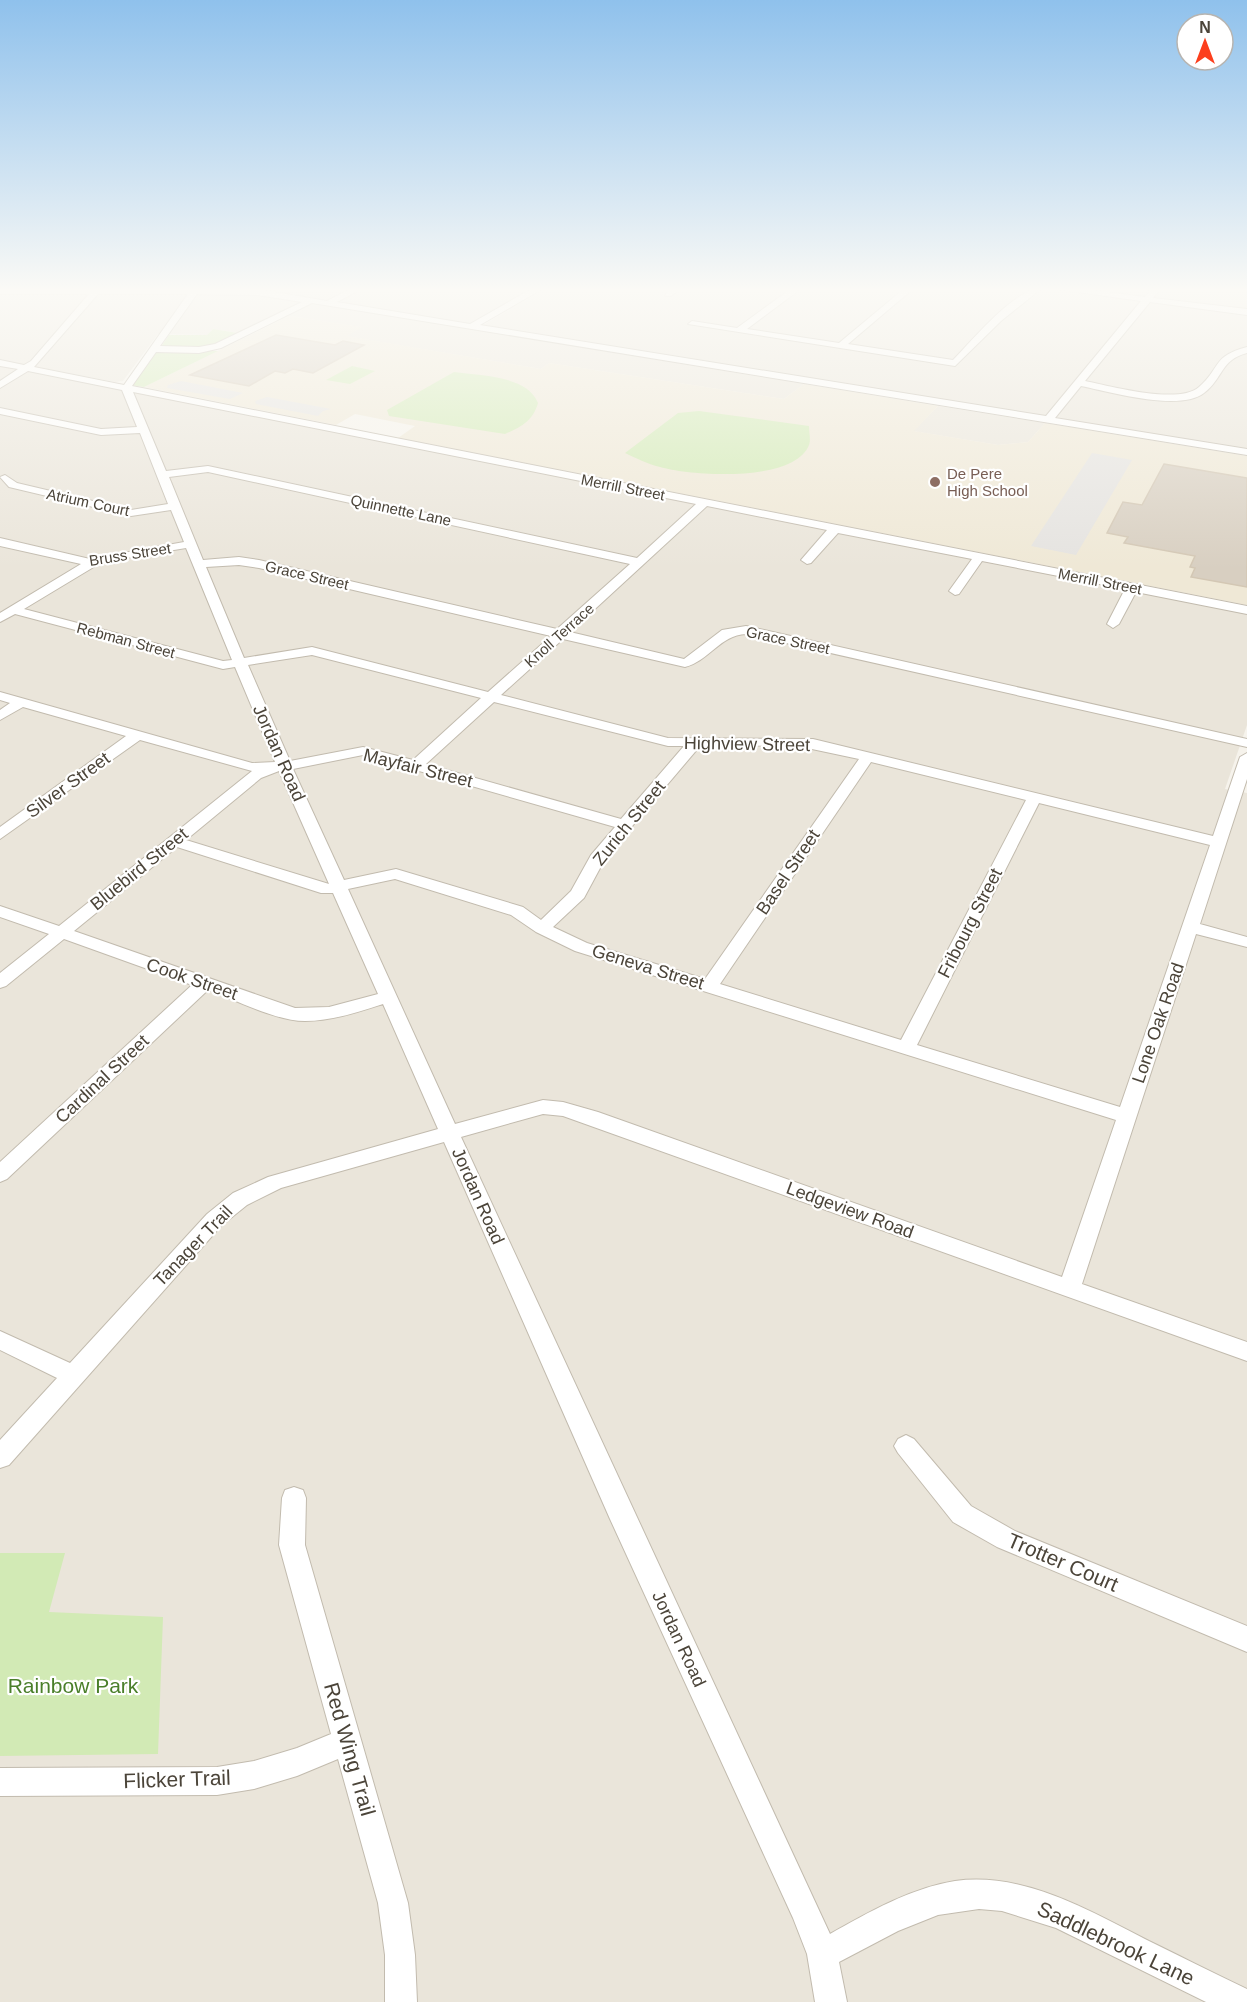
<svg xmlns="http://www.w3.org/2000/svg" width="1247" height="2002" font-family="Arial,sans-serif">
  <rect width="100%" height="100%" fill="#f6f3ec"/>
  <!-- residential -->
  <path fill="#eae5da" d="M0,288h532l-68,40 340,56 -20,15 -235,-36 -8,6 -196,-33 16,-9 -83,-13 -39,19 -26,-4 -6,6 -49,-1 -35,47 -8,1 -115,-22z
    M547,288h700v161l-764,-124z
    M0,364l1247,249v112l-22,64 22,4v1209h-1247z
    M938,406l107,17 -17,19 -30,3 -85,-14z"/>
  <!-- education -->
  <path fill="#efe8d6" d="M289,316l73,11 -15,9 194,33 8,-6 235,36 20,-15 134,22 -24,25 84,14 30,-3 17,-19 202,33v149l-849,-167 17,-12 -60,-12 -19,11 -192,-38z"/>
  <!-- green -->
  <path fill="#d2eab5" d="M213,329l25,4 -31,15h-47l9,-13h38z
    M158,350l60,1 -74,36 -13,-2z
    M352,366l23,5 -25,13 -24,-4z
    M454,372c26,4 73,3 84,31 -5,18 -17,24 -33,31l-116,-18 -2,-6z
    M699,411l110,15c0,6 2,14 0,19 -15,38 -118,31 -149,22 -13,-3 -24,-9 -35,-14l53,-40z
    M0,1553h65l-16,59 114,5 -5,137 -158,2z"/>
  <!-- parking -->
  <path fill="#e5e3e0" d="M181,381l62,12 -13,6 -63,-11 1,-3z
    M267,397l64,12 -8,2 -5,5 -62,-12 -1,-3z
    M1092,453l40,7 -56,95 -45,-9z"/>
  <!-- building -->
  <path fill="#d8cfc1" stroke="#d3c7b4" stroke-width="1.5" d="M276,335l59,10 8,-4 21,4 -51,28 -20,-4 -8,4 -10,-2 -26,15 -59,-11z
    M1164,464l83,14v109l-56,-10 4,-9 -5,-1 5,-11 -71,-13 4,-6 -21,-4 16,-31 19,3z"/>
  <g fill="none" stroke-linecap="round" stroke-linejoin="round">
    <defs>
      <path id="minor" d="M0,288l257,1 70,12 25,-13h11l-26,14 133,22 63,-36h11l-64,37 566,91 95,-115 -92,-13h27l69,9 7,-9h9l-8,10 94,11v6l-97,-13 -65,79c25,5 94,24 114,6 22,-19 13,-31 48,-40v6c-27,7 -24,26 -43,40 -24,19 -94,-1 -123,-7l-26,32 192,31v6l-935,-152 -91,45 -22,5 -43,-1 -24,34 1115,220v8l-111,-22 -17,32 -6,4 -6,-4 18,-35 -143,-28 -23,33 -4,1 -6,-4 23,-32 -134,-26 -27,30 -4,1 -6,-4 26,-30 -120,-24 -137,126 114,27 38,-29 24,-4 501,113v8l-501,-113c-26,1 -37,27 -61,33l-122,-28 -62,56 167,43 145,1 400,97 27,-79 7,-4v26l-47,145 47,13v10l-51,-13 -114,350 165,58v19l-684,-245 -20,-2 -82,23 369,797c39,-22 81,-46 125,-53 70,-10 138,32 198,62 31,15 62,31 94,46v13h-41l-150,-74 -54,-17 -23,-2 -41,6 -40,16 -59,31 8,40h-32l-8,-48 -14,-36 -183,-399 -166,-377 -163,46 -34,17 -26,21 -212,239 -9,3v-28l57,-62 -57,-28v-19l70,32 137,-149 26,-21 35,-16 170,-48 -55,-125c-25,8 -51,17 -78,17 -29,0 -69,-21 -97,-31l-201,189 -7,3v-20l192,-177 -128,-46 -58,47 -6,2v-15l49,-39 -49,-17v-11l59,20 193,-155 -112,-31 -140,99v-12l126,-91 -103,-29 -23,13v-10l10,-7 -10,-3v-8l252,71 23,-1 -40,-95 -12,2 -208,-55 -15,8v-9l81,-49 -81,-18v-8l90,21 94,-17 -13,-32 -40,6 -122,-29 -9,-10 5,-2 12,8 114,27 37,-6 -28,-71 -39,2 -101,-21v-6l101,21 36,-2 -15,-37 -94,-19 -28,17v-7l18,-12 -18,-3v-6l24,5 7,-4 58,-67h-89zM98,294h90l-64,91 -90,-18zM197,294l60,1 45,7 -87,42 -16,3 -39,-1zM133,392l563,112 -59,54 -429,-92 -42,5zM208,472l422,92 -73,65 -298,-69 -20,-3 -36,3 -34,-83zM186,548l46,112 -9,1 -199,-52 78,-47zM239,565l20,3 292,68 -63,56 -176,-45 -68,11 -38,-91zM312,655l169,43 -68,62 -50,-13 -73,14 -42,-96zM494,702l174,44h16l-63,73 -195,-55zM793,745l66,14 -154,220 -118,-36 -34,-16 31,-29 22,-41 94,-111zM363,755l252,72 -24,28 -20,36 -30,29 -18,-13 -127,-38 -52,11 -51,-111zM871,762l155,38 -125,240 -181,-56zM279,771l50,113 -143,-44 75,-62zM1039,803l171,42 -90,262 -203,-62zM177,847l144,46h12l45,101 -49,13 -34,1 -221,-77zM395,879l116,36 25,17 39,19 541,169 -54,157 -464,-165 -35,-10 -20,-2 -88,24 -107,-235z
        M670,288h10l-9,8h-6z
        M792,288h10l-55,41 92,14 66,-55h9l-66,56 105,16c19,-19 62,-72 89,-72l-41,33 -46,45 -267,-42 4,-3 45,7z
        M906,1435l8,4 57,67 44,25 232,95v26l-250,-105 -44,-25 -55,-69 -4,-7 4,-7z
        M294,1487l9,3 3,8 -1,47 103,358 7,52 2,47h-32v-47l-7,-52 -40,-144 -41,17 -43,13 -37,6 -217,1v-28l217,-1 37,-6 43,-13 34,-14 -52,-189 3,-47 3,-8z"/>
    </defs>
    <!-- minor casing -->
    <use href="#minor" stroke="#c2bbae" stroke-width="2"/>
    <!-- minor -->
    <use href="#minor" fill="#fff" fill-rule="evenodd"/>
  </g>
  <!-- sky -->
  <linearGradient id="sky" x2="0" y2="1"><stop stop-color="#8fc1ec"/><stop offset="0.51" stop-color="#fbfaf6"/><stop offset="1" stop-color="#fbfaf6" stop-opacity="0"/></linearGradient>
  <rect width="1247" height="569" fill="url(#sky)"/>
  <!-- markers -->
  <circle fill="#8d6e63" stroke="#fff" stroke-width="2" cx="935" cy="482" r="6"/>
  <g text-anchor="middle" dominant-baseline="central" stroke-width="4.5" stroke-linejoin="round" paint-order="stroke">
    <!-- far-education labels -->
    <g font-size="15" fill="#785e54" stroke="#fff" text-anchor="start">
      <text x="947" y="473">De Pere<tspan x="947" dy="17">High School</tspan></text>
    </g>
    <!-- far-street labels -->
    <g font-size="15" fill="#4b4439" stroke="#fff">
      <text transform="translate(623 487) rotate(11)">Merrill Street</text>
      <text transform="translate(88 502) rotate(12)">Atrium Court</text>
      <text transform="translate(401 510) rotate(12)">Quinnette Lane</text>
      <text transform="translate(130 554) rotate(-9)">Bruss Street</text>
      <text transform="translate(307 575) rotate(13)">Grace Street</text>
      <text transform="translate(1100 581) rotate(11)">Merrill Street</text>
      <text transform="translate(559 635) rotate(-42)">Knoll Terrace</text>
      <text transform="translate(126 640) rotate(15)">Rebman Street</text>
      <text transform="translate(788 640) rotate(12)">Grace Street</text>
    </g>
    <!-- street labels -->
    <g font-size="18" fill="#4b4439" stroke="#fff">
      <text transform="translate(747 744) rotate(1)">Highview Street</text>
      <text transform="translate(279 753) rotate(66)">Jordan Road</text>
      <text transform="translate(418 768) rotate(14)">Mayfair Street</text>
      <text transform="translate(68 785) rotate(-36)">Silver Street</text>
      <text transform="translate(629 823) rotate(-51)">Zurich Street</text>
      <text transform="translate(139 869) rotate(-39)">Bluebird Street</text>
      <text transform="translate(788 872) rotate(-56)">Basel Street</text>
      <text transform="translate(970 923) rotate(-63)">Fribourg Street</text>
      <text transform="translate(648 967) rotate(17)">Geneva Street</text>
      <text transform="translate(192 979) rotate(19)">Cook Street</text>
      <text transform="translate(1158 1023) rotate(-71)">Lone Oak Road</text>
      <text transform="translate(102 1079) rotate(-43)">Cardinal Street</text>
      <text transform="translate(478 1196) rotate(66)">Jordan Road</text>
      <text transform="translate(850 1210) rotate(20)">Ledgeview Road</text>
      <text transform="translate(193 1246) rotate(-46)">Tanager Trail</text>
      <text transform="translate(679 1639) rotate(65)">Jordan Road</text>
    </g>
    <!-- near-street labels -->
    <g font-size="21" fill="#4b4439" stroke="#fff">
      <text transform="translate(1063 1562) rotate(23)">Trotter Court</text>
      <text transform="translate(350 1749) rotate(74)">Red Wing Trail</text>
      <text transform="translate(177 1779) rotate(-2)">Flicker Trail</text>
      <text transform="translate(1116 1943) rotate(25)">Saddlebrook Lane</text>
    </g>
    <!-- near-park labels -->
    <g font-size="21" fill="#4a7f2a" stroke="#fff">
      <text x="73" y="1685">Rainbow Park</text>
    </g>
  </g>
  <!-- north arrow -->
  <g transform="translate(1205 42)"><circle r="28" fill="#ffffff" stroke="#b7b4b0" stroke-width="1.5"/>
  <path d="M0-4.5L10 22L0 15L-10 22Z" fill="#fc3f1d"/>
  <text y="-9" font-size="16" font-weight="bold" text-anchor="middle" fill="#4b4439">N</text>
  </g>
</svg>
